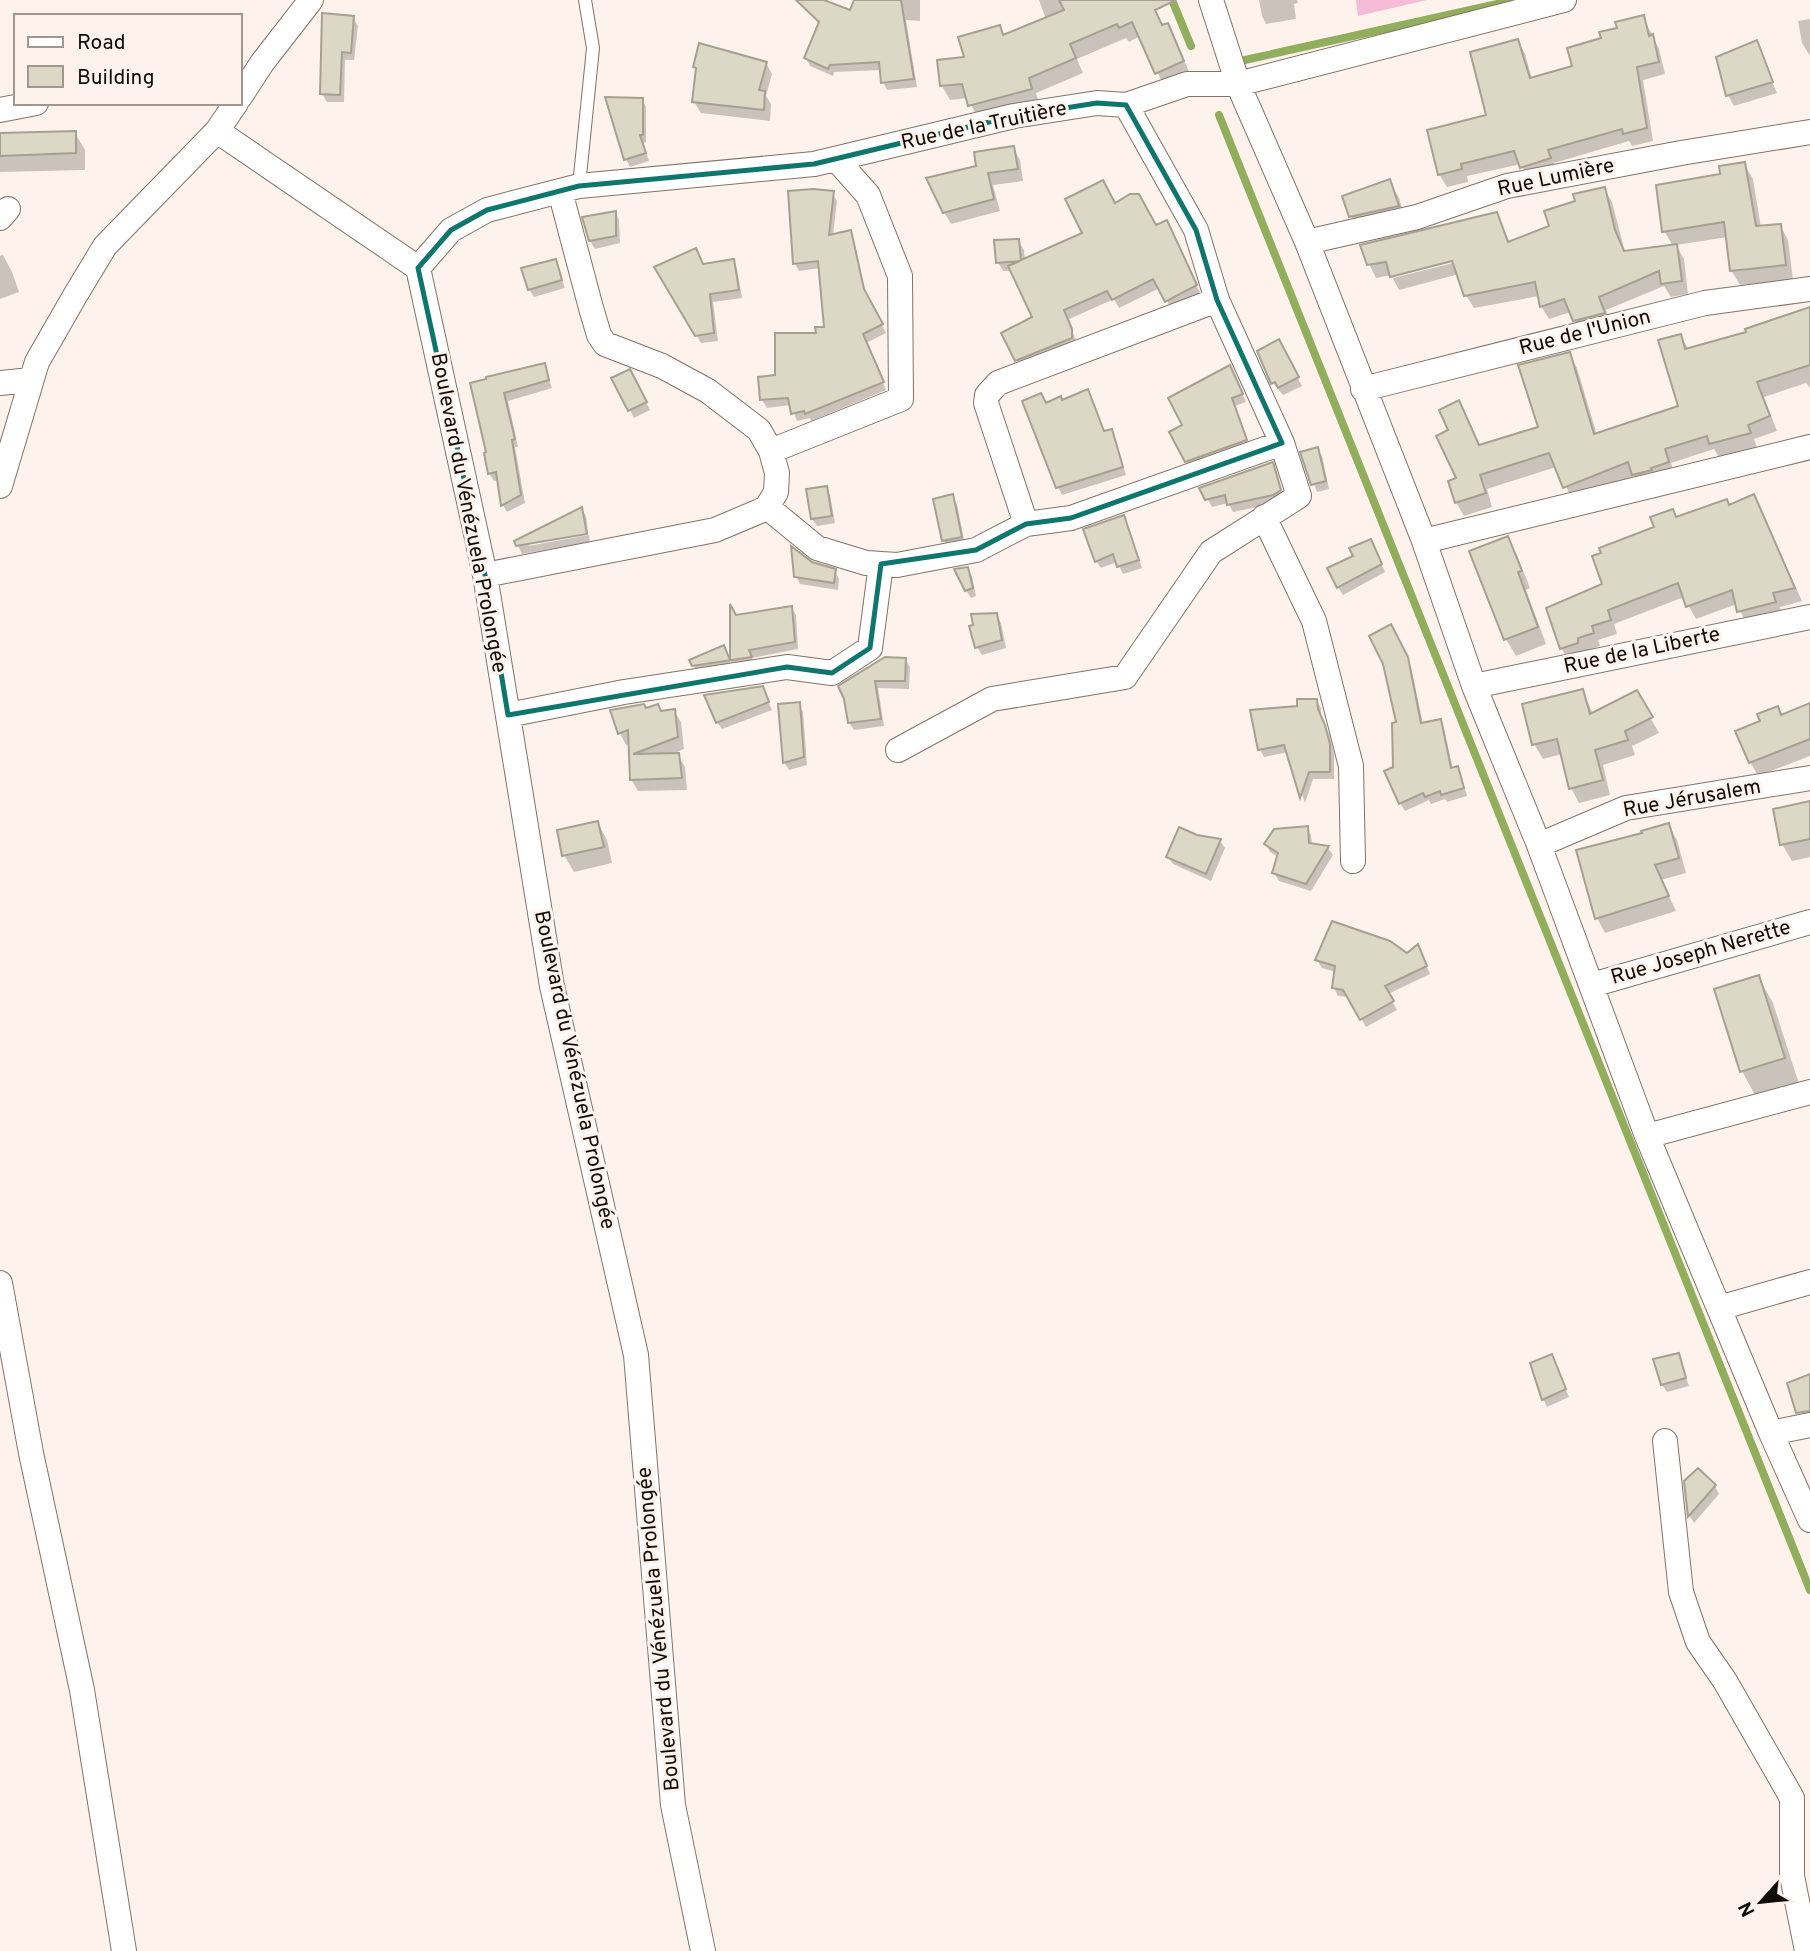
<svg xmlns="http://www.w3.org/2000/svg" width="1810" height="1951" font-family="Overpass,sans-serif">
  <rect width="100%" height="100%" fill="#fef3ec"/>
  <!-- green -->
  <path fill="#f6bbd7" d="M1356,0h71l-69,16z"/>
  <!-- shadow -->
  <path fill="#0003" fill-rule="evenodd" d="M856,0h64v21l-14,-1 11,67 -30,3 -4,-8 -1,-12 -48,2 -1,4 -23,-10 -4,-8 45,-46z
    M1039,0h109l14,27 5,-2 8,15 16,36 -26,12 -25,-52 -11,6 -3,-4 -49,21 6,14 -47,20 3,10 -61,16 -10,-21 -18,2 -8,-14 58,-59 5,9 41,-17z
    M1259,0h38l1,3 -4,1 2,15 -30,5 -4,-8z
    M1643,17l16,32 6,25 -22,6 10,61 -21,5 -3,-5 -75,22 3,8 -28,9 -8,-16 -54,12 1,6 -21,5 -8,-13 49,-57 30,-76 7,13 7,25 42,-12 29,-27z
    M353,18l5,8 -4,34h-9l-1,42h-17l-5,-8z
    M1810,19v37l-8,-13 -4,-22z
    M1756,43l21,50 -43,13 -6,-11z
    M766,63l6,11 -6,22 5,8 -1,17 -69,-8 -7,-11z
    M607,99h35l4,8v35l-3,1 6,18 -19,6 -4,-8z
    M75,133l10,17v20l-85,2v-37z
    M1013,148l7,12 3,21 -30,4 7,26 -49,13 -7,-12 34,-45z
    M1744,164l9,15 8,49 19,-3 8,15 5,40 -53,5 -9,-15 -3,-33 -52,8 8,14 4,35 -17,3 -7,-11 -58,24 5,16 -29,8 -11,-22 -22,7 -8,-13 -2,-10 -65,12 -8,-13 -7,-21 -60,16 -8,-15 -15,3 -7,-14 128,-50 13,29 41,-16 26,-24 27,-14 8,13 13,50 48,-6 -9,-15 58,-55zM1460,257l1,4 -68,17v-4z
    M1389,181l10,17 8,25 -46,10 -10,-17z
    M832,193l5,8 -4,34 17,-3 4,8 13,59 19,34 -20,10 20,47 -75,31 -1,-3 -13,3 -6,-16 -24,3 -5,-8 15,-23 49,-49 -6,-60 -21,3 -4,-7z
    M1115,205l41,23 16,3 29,64 -29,15 -12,-22 -41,20 -5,-9 -47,21 9,20v7l-54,22 -5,-9 18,-42 -23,-47h-9l-5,-9 20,-22 6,10 1,11 60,-27z
    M615,212l4,8 1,23 -25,6 -5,-8z
    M3,255l9,17 7,20 -19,7v-43z
    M555,261l10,27 -31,9 -5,-8z
    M733,261l4,8 5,29 -29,4 5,39 -17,2 -45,-76 47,-1z
    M1810,309v79l-4,-5 -42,14 13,34 -23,8 3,8 -38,10 -5,-8 -43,14 4,13 -34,12 -7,-12 -61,25 -17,-34 -69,22 5,18 -28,9 -8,-14 2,-23 22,-32 60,-19 29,-74 8,14 20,67 83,-28 1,-71 8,14 59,-17z
    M1283,349l19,37 -19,9 -10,-12z
    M544,365l8,23 -44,13 10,46h-3l10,56 -18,9 -4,-7 -4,-25 -5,1 -5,-8 -1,-92z
    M1234,375l12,27 -11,4 15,42 -59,21 -20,-36 13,-8z
    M635,380l15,30 -16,8 -4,-8z
    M1087,391l18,41 6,-1 4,7 11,37 -64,20 -4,-8 -12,-82 16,-3z
    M1317,449l5,7 7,33 -12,3 -14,-39z
    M1272,464l12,34 -7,5 -44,9 -5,-9 -16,4 -10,-18z
    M826,487l4,8 5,28 -18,3 -5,-7z
    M952,496l5,8 8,41 -17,3 -4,-7z
    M1754,496l48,105 -22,6 2,9 -35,9 -10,-21 -41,15 -12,-22 -70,27 3,10 -19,6 2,6 -15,5 -16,11 -7,-13 -14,-40 57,-24 72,-66 52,-12z
    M581,509l5,7 2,16 -55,10 -5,4 61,-11 1,7 -68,12 -4,-8z
    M1124,517l18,51 -19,6 -6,-12 -16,6 -5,-7z
    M1507,538l10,17 13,33 -4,2 20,54 -30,12 -10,-17z
    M1375,549l10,23 -42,23 -5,-8z
    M811,564l24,7 4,8 -1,11 -38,-6 -4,-8z
    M967,569l5,7 4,20 -5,2 -5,-8z
    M791,607l5,8 2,34 -46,9 3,7 -57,9 -4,-8 30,-19 7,16 1,-52 3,6z
    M996,615l5,8 5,25 -24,7 -5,-8z
    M1395,634l16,33 12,57 17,-3 4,8 9,40 4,-1 4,7 6,21 -20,6 -2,-3 -14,5 -2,-4 -24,11 -5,-8 -5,-35 3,-44z
    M905,659l5,8 -1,22 -31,-1 6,38 -30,4 -5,-7 -3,-24z
    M762,688l10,22 -50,19 -5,-7z
    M1583,691l10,23 43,-22 23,41 -27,13 3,9 -32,10 7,30 -31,8 -8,-15 -9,-34 -19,5 -9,-15z
    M1316,701l5,7v11l8,15 5,20v25h-21l-8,24 -17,-51 -24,5 -4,-8 38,-41z
    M799,704l4,8 4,53 -18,5 -5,-8z
    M1777,708l5,9 28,-4v43l-52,20 -8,-14 13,-40z
    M646,710l15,3 13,-2 7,11 3,27 -14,6h8l7,12 2,23 -49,1 -7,-12 -1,-36 -4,2 -6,-12z
    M1810,804v53l-18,4 -10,-17z
    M598,823l9,17 5,23 -38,9 -10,-17z
    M1668,825l9,15 9,33 -25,7 15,31 -71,22 -8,-15 47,-83z
    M1307,828l4,7 1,10 16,3 5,7 -22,36 -32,-10 -5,-8 5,-16 -9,-5 -4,-8z
    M1197,837l23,4 5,7 -14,33 -38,-17 -5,-7z
    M1421,953l9,21 -42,20 9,16 -31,17 -17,-30 -11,-1 -4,-8 2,-16 -14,-4 -5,-8z
    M1759,978l14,25 26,81 -43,13 -14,-26 -26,-81z
    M1678,1355l11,31 -22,6 -5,-7z
    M1555,1364l14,33 -22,10 -4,-8z
    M1686,1482l29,4 4,8 -25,29 -4,-7z"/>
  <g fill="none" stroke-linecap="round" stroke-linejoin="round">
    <!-- stream -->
    <path stroke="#91ae5c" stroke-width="8" d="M1172,0l19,46
      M1245,60l270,-60
      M1219,115l591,1475"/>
  </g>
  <!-- building -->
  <path fill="#ddd7c6" stroke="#a6a090" stroke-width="2" d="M796,0h28l26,10 4,-10h47l13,79 -33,4 -2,-21 -49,3 -2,4 -24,-11 15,-36z
    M1059,0h117l-21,10 7,15 6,-2 16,38 -29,13 -23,-52 -13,6 -2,-4 -47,20 6,14 -47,20 3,11 -64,17 -6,-22 -22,2 -3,-26 27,-3 -6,-20 42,-12 3,10 61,-25z
    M322,13l32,3 -3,37 -9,-1 -2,43 -20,-1z
    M1644,15l5,21 4,-2 6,28 -22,5 10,61 -24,6 -1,-5 -74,21 3,8 -31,10 -6,-17 -53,13 1,5 -24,6 -11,-45 59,-15 -16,-63 48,-13 12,39 42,-12 -5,-18 34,-10 -2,-6 18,-4 -2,-6z
    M1757,40l16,42 -47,14 -10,-39z
    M699,43l68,19 -8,28 6,1 -1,19 -72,-8 4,-34 -3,-1z
    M605,97l38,1v37h-3l6,18 -22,7z
    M76,131v22l-76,3v-23z
    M1014,146l4,23 -30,4 6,26 -51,14 -17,-35 50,-12 -2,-14z
    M1745,162l11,64 25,-2 5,41 -56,6 -6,-49 -62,10 -6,-47 64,-11 -1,-8z
    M1390,179l9,27 -50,11 -7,-21z
    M1103,180l12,23 15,-9h9l17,31 11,-5 30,65 -32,17 -12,-23 -41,21 -5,-9 -43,19 8,19v9l-57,23 -14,-28 31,-16 -24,-51 12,-5 -24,2 -2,-23 25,-1 2,21 61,-27 -17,-34z
    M1605,187l10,43 9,21 53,-7 5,37 -21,3 -2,-13 -60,26 6,16 -32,8 -9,-22 -24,8 -5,-25 -71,14 -12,-35 -62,16 -4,-15 -19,3 -7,-20 137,-33 11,30 41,-16 -5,-15 31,-10 -2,-7z
    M813,189l21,2 -5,44 22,-5 13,59 19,35 -20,10 21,48 -79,32 -1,-3 -13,3 -3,-16 -28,2 -2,-23 17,-2v-42h41l-1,-6h9l-6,-66 -25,3 -5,-73z
    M616,211v25l-27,5 -7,-24z
    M696,248l7,16 31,-5 5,31 -29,4 4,39 -19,3 -41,-69z
    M556,259l6,21 -34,10 -7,-22z
    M1810,307v58l-53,17 13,34 -22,9 3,8 -42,11 -2,-8 -42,13 4,13 -18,6 1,2 -20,5 -4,-13 -65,26 -14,-35 -69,22 6,18 -31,10 -7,-22 8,-3 -20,-42 12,-6 -9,-20 20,-10 20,45 59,-18 -20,-62 52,-13 24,82 84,-28 -20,-66 23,-6 4,15 61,-17 -1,-3z
    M1279,339l20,38 -21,11 -3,-6 -4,2 -14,-33z
    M545,363l4,17 -45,13 11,46 -3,1 9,55 -20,11 -5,-34 -8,2 -4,-21 2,-1 -16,-69 16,-4v-2z
    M1230,365l13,29 -11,4 15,42 -62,22 -16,-30 13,-7 -14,-27z
    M630,369l17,33 -19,9 -17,-33z
    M1088,389l16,42 8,-2 11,38 -67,21 -34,-87 19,-8 5,10 15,-7 1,4z
    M1318,447l8,34 -15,4 -11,-33z
    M1273,462l8,28 -8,5 -46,10 -2,-10 -20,5 -6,-12z
    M827,486l5,30 -21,3 -5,-30z
    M953,494l9,43 -20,4 -9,-42z
    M1754,494l41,94 -22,5 3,9 -39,10 -5,-22 -46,17 -8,-24 -70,27 3,10 -19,6 2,7 -16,5v5l-18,6 -14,-41 56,-24 -10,-28 9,-3 -2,-5 55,-21 -4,-10 23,-8 3,8 51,-18 2,6z
    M582,507l5,27 -71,12 -2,-5z
    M1124,515l15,45 -22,7 -4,-13 -18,8 -12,-33z
    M1508,536l14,35 -4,1 20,55 -34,13 -35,-89z
    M1371,539l11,25 -45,24 -10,-20 26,-12 -4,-8z
    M791,546l21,16 24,7 -2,14 -40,-6z
    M968,567l5,21 -8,3 -11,-22z
    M730,604l6,11 56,-9 3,36 -46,8 3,7 -60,9 -3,-6 35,-15 6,15z
    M997,613l5,27 -27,8 -6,-22 4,-1 -2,-11z
    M1391,624l17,33 13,66 20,-4 10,49 7,-2 6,22 -23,7 -1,-4 -15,6 -2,-4 -24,11 -15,-33 9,-4 -1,-44 4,-1 -13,-58 -14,-28z
    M885,657l21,1 -1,23h-30l6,38 -33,4 -4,-24 -6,-13z
    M763,686l6,16 -53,21 -12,-28z
    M1583,689l7,25 47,-24 16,27 -28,14 3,9 -33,10 8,30 -34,9 -12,-50 -25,6 -10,-41z
    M1297,699h20l1,10 7,16 5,19v28h-21l-9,26 -16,-53 -26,5 -8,-40 47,-4z
    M800,702l4,55 -21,6 -5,-59z
    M1810,703v36l-61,24 -14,-32 25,-10 -3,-7 21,-8 3,9z
    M644,704l2,4 12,-4 3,7 14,-2 3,28 -45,17 46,-1 3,25 -52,2 -2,-50 -10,4 -8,-24z
    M1810,801v38l-30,6 -7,-36z
    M598,821l6,26 -42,9 -5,-26z
    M1669,823l10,35 -24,7 14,31 -74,23 -19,-69 66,-17 -1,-2z
    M1308,826l1,17 20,3 -23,38 -34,-11 6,-20 -14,-9 10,-15z
    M1179,827l18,8 24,4 -15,35 -40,-17z
    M1332,921l58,20 17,12 11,-9 9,22 -42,20 9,15 -34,19 -17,-30 -11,-2 3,-22 -20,-6z
    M1759,975l26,83 -45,14 -26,-83z
    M1679,1353l7,25 -25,7 -8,-26z
    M1552,1354l14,35 -24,11 -12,-37z
    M1810,1374v37l-14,2 -9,-30z
    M1698,1468l18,17 -28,32 -4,-36z"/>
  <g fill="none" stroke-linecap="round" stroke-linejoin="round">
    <defs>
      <path id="lane" d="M579,186l14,-138 -8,-48"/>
      <path id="street" d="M1211,0l27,84 69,158 117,299 50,145 65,159 108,291 124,297 39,87
        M240,97l22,-34 49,-63
        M0,110l36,-7
        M217,131l201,137 67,307 67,411 84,369 37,450 30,146
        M0,218l8,-9
        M1307,242l110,-25 90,-31 174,-33 129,-21
        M418,268l33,-38 36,-20 92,-24 235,-22 200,-48 83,-13 29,2 61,-21h51l326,-84
        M0,383l31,-3
        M1363,389l342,-86 105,-14
        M771,451l130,-52 -1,-123 -32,-81 -32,-36
        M0,486l37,-124 39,-68 29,-48 112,-115 19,-28
        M767,507l50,41 49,15 31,2 79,-15 50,-26 45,-6 211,-75
        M1264,517l50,104 37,145 2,95
        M1026,524l-40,-121 1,-8 11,-12 219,-83
        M1424,541l386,-94
        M485,575l230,-45 45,-19 7,-4 9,-15 1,-19 -6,-22 -12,-21 -51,-39 -46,-25 -57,-22 -6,-9 -8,-27 -31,-117
        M1474,686l336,-69
        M508,715l116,-23 163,-25 45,6 38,-25 11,-84
        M898,750l94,-51 133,-22 86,-125 88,-56 -17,-53 -65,-143 -21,-70 -70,-125
        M1539,845l87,-37 184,-30
        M1592,985l218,-63
        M1647,1136l163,-44
        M0,1283l31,170 51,237 42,261
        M1719,1308l91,-26
        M1771,1433l39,-8
        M1665,1441l16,151 17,50 27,39 67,117v78l15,75"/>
    </defs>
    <!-- lane casing -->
    <use href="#lane" stroke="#817268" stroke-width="14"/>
    <!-- street casing -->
    <use href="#street" stroke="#817268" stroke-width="26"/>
    <!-- lane -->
    <use href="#lane" stroke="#fff" stroke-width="12"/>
    <!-- street -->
    <use href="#street" stroke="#fff" stroke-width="24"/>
  </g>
  <!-- marked area -->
  <path fill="none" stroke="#0f766e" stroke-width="5" stroke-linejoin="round" d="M1097,103l29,2 70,125 21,70 65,143 -211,75 -45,6 -50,26 -95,14 -11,84 -38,25 -45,-6 -279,48 -23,-140 -67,-307 33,-38 36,-20 92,-24 235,-22 200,-48z"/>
  <g text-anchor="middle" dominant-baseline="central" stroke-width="6" stroke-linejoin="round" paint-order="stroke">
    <!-- street labels -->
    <g font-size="21" fill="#120c08" stroke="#fef3ec">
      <text transform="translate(984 126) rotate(-12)">Rue de la Truitière</text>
      <text transform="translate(1556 178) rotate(-12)">Rue Lumière</text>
      <text transform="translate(1585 333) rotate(-14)">Rue de l'Union</text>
      <text transform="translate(468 513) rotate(79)">Boulevard du Vénézuela Prolongée</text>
      <text transform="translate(1642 651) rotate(-12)">Rue de la Liberte</text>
      <text transform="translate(1692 799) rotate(-10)">Rue Jérusalem</text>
      <text transform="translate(1701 953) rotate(-16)">Rue Joseph Nerette</text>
      <text transform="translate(574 1070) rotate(78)">Boulevard du Vénézuela Prolongée</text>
      <text transform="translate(659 1629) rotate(-95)">Boulevard du Vénézuela Prolongée</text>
    </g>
  </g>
  <!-- legend -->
  <rect x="14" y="14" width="228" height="91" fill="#fef3ec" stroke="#a09791" stroke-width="2"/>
  <rect x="28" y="37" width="35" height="10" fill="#ffffff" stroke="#a09791" stroke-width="2"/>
  <text x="77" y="49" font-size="21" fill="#120c08">Road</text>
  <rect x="28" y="66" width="35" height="21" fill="#ddd7c6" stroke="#a09791" stroke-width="2"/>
  <text x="77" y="84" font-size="21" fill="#120c08">Building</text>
  <!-- north arrow -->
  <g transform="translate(1761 1902) rotate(243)" stroke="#fef3ec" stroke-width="5" paint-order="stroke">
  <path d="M0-5L12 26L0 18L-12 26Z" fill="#120c08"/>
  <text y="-10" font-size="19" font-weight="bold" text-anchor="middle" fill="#120c08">N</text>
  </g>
</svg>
